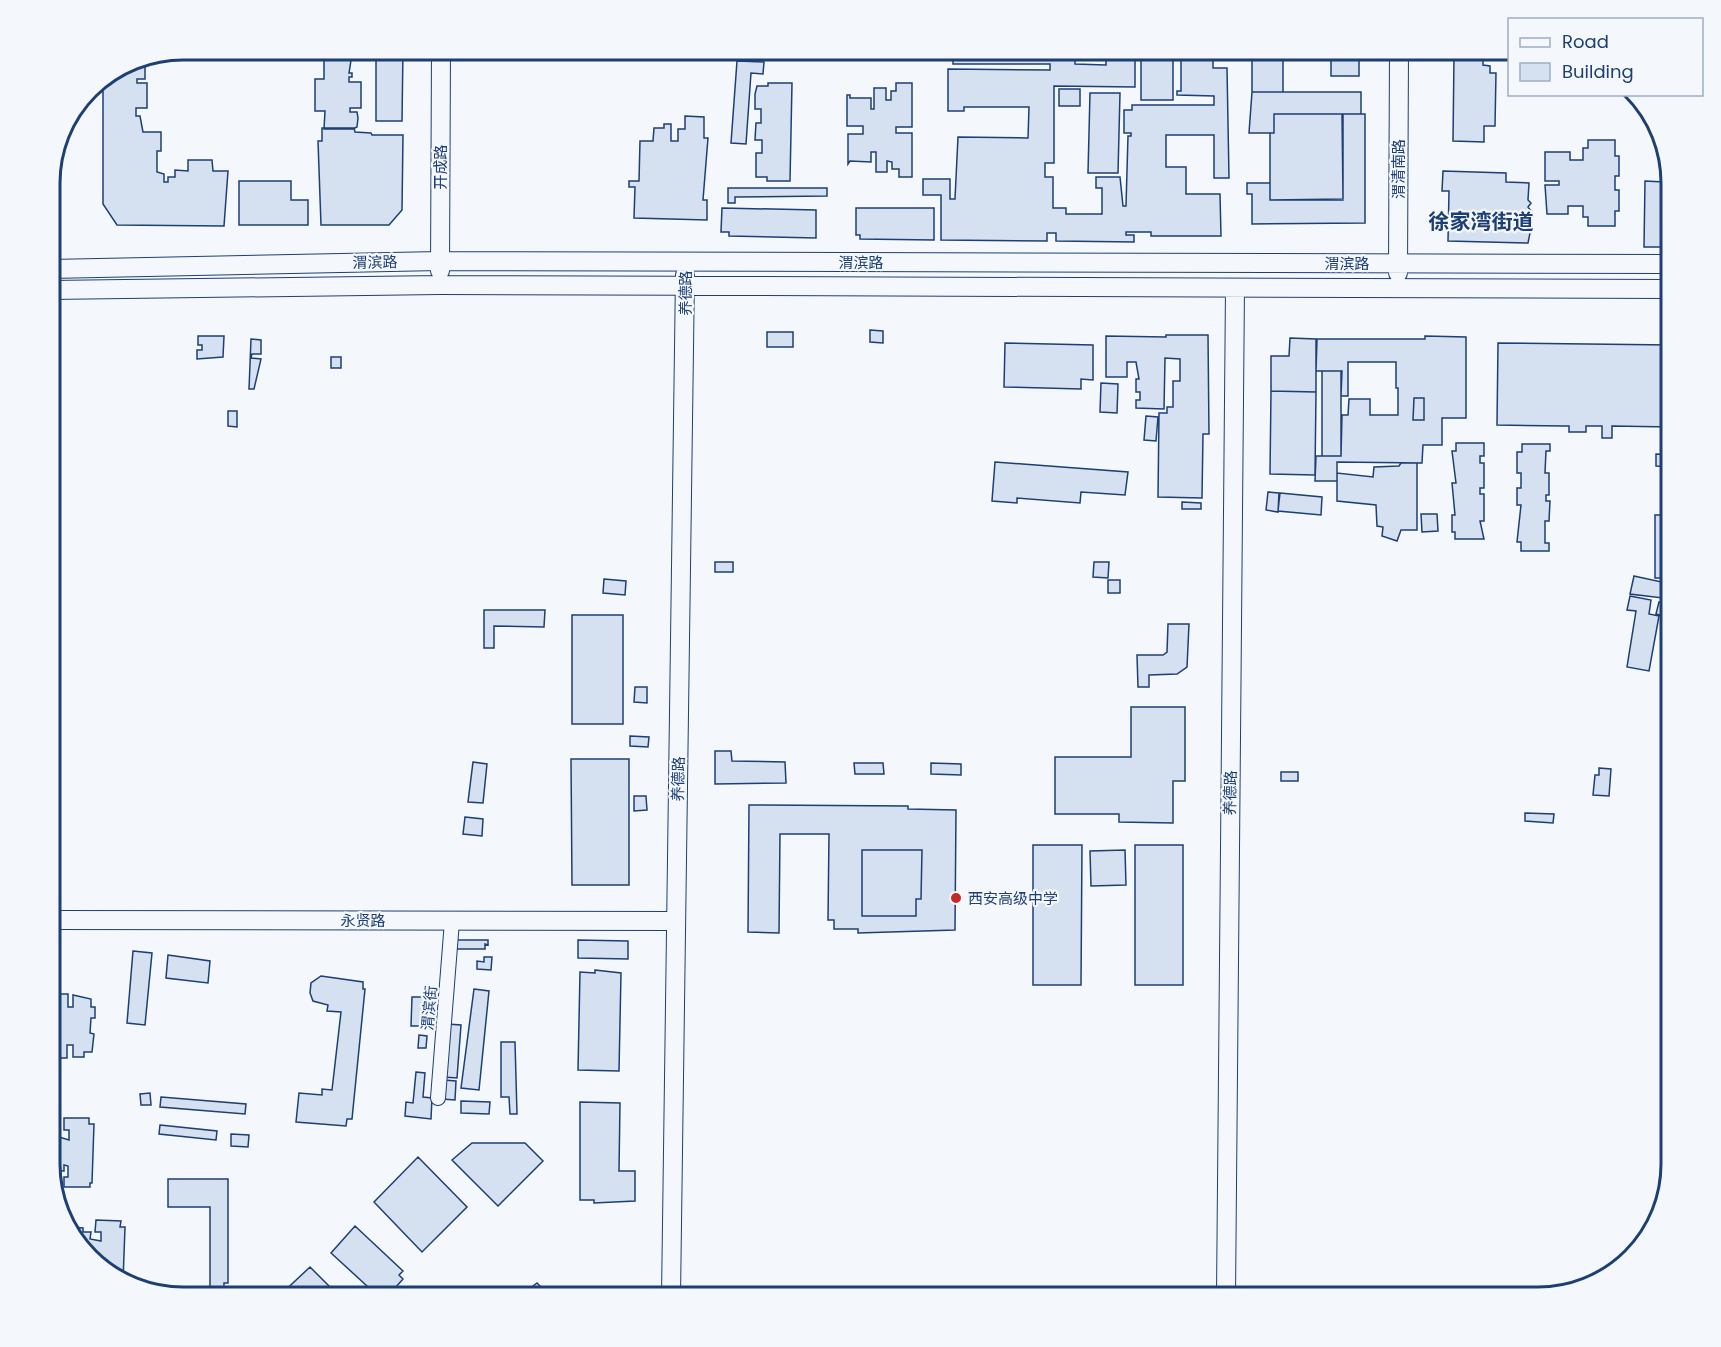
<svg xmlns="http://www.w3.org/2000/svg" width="1721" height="1347" font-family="Poppins,'Noto Sans SC',sans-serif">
  <rect width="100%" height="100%" fill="#f4f7fb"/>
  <!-- building -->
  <path fill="#d5e0f0" stroke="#1d3f73" stroke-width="1.5" fill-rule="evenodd" d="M324,50h25v4h-25z
    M376,50h27l-1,71h-26z
    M810,50h16l-1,7 -21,-1v-5z
    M953,50h97v3h8v-3h24v4h-17v4h10v6l31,1v-11h-13v-4h42v37l-81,-1v77h-9v14h8v31h13v6h36v-26h-6v-11h24l3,29h3l2,-70h3v-3h-7v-23h8v-5h82v-9l-37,-1v-4h4v-34h15v-7h30v7h-13v11h14l2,110h-15v-43h-48v32h20v27h34l1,42h-70v-4h-25v3h8v7l-78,-1v-8h-9v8l-106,-1v-45h-18v-16h27v20h5l3,-62 70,1 1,-31h-65v4h-16v-42l102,1v-6h-97z
    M1141,50h32v50h-32z
    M1252,50h31v42h-31z
    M1331,50h28v26h-28z
    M324,54h28l-3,19h3v4h-3v5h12v26h-11v4h7l1,6 -1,9 -4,2h-29l1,-18h-10v-32h9z
    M1454,56l29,1v8l7,1v7h6l-1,53h-11v16l-31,-1z
    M143,57l-3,8h5v14h-8v4h10v25h-11v8h4l3,16h18v19h-4v21l7,2v8h4v-5h7v-7l13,1v-11h24l1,11h15l-4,55 -107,-1 -14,-21v-126l29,-18z
    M737,61l27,1 -1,12 -12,-1 -5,71 -15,-1z
    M768,83h24l-2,98h-23v-4h-11v-24h6v-13h-7l1,-17h5v-14h-6v-15l2,-8h11z
    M896,83h16v44h-16v6h16v44h-13v-8h-7v-7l-5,-1v11h-11v-20h-5v10l-21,-1 -2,3v-30h15v-8h-16v-31h3v3h21v11h3v-21h12v12h5v-9h5z
    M1059,89h21v17h-21z
    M1252,92h109v22h-87v19h-25z
    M1090,93h30l-2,80h-30z
    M1274,114h68l1,85 -73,1v-67h4z
    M1343,114h22v109l-113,1v-30h-5v-11h23v17h73z
    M685,116l19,1v21h4l-5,62h4v20l-73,-2 1,-31h-6v-6h10l1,-40h13l1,-13h10v-4h7v17h7v-12h7z
    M322,128h32l1,4 16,1 1,2h31l-1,75 -13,15h-68l-3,-84h4z
    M1588,140h27v16h4v20h-4v14h4v21h-4v15h-27v-9h-5v-11h-15v8h-21l-2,-29h14v-4h-14v-29h25v8h13v-12h5z
    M1443,171l63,2v9l23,1 -1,17 3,3 -3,4 3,4 -3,3 2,19 -2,10 -80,-2 1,-50h-7z
    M239,181h52v19h17v25h-69z
    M1645,181l19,1 -1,35h8v30h-27z
    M728,188h99v8l-92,1v6h-7z
    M722,208l94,2v28l-87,-2v-4h-8z
    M856,208h78v32l-74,-1v-4h-4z
    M870,330l13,1v12l-13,-1z
    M767,332h26v15h-26z
    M1166,335h42l1,99h-6l-1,64 -44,-1 1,-84h8v-6h6v-26h7v-22l-15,-1 -1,51 -28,-1v-8h4v-8h-4v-13h3l-3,-17h-9v15h-21v-41l60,1z
    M198,336h26l-1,21 -26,2v-9h5v-5h-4z
    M1425,336l41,1v81h-24v27h-19l-1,18 -85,-1v19h-22l1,-25h25l1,-41h6l1,-16h21v16h28v-27h-2v-26h-48v34h-7l1,-25h-26l1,-32h108zM1414,398h10v22h-11z
    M1290,338l26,1v53l-45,-1v-35h18z
    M251,339l10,1v14h-9l-1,4 10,1 -7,30h-5z
    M1005,343l88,2v35l-12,-1v10l-77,-2z
    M1498,343l173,2v82l-59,-1v12h-10v-12h-16v6h-17v-6h-5l-67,-1z
    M331,357h10v11h-10z
    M1322,371h19v85h-19z
    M1101,383l17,1 -1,29 -17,-1z
    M1271,391l45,1 -1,83 -45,-1z
    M1414,398h10v22h-11z
    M228,411h9v16l-9,-1z
    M1146,416l12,1 -2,24 -12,-1z
    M1456,443h28v13h-4v7h4v25h-4v6h4v27h-4l4,18h-29v-7h-3v-17h3l-3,-32h4l-4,-32h4z
    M1522,444h28v7h-4l-1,22h4v22h-3v6h4l-1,20h-4v22h4v8h-28v-9h-4l4,-37h-4v-17h4v-15h-4v-21h5z
    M1656,454l15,1v12l-15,-1z
    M995,462l133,10 -3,23 -44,-3 -1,11 -63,-5v5l-25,-2z
    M1401,463h16v67h-16l-4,11 -15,-5 1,-9 -6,-1 -1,-21 -39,-4v-28l36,4 1,-10 25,-1z
    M1268,492l11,1 -1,19 -12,-2z
    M1280,493l42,4 -1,18 -43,-4z
    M1182,502l19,1v6h-19z
    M1421,514h16l1,17 -16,1z
    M1655,515h16v63h-16z
    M715,562h18v10h-18z
    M1094,562h15l-1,16 -15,-1z
    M1634,576l37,8v15l-41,-5z
    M604,579l22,2 -1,14 -22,-2z
    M1108,580h12v13h-12z
    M1630,596l21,4 -2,14 10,2 -10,55 -22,-4 9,-56 -9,-1z
    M1659,602l12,3v13l-15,-4z
    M484,610h61l-1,17 -50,-1v22h-10z
    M572,615h51v109h-51z
    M1168,624h21l-2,43 -10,7 -28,1v12h-11l-1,-32h26l4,-3z
    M635,687h12v16l-13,-1z
    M1131,707h54v74h-12v42l-54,-1v-8h-64v-57h76z
    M630,736l19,1 -1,10 -18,-1z
    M715,751h16l1,10 53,1 1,21 -71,1z
    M571,759h58v126h-57z
    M473,762l14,2 -4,39 -15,-1z
    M854,763h29l1,11h-29z
    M931,763l30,1v11l-30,-1z
    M1599,768l12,1 -2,27 -16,-1 2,-20h4z
    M1281,772h17v9h-17z
    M634,796h12l1,14 -13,1z
    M749,805l159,1v3l48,1 -1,120 -97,3v-4h-24v-9h-6l1,-86h-49l-1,99 -31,-1zM862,850h60l-1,49h-5v17h-54z
    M1525,813l29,1 -1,9 -28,-2z
    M465,817l18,2 -1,17 -19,-2z
    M1033,845h49l-1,140h-48z
    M1135,845h48v140h-48z
    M862,850h60l-1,49h-5v17h-54z
    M1125,850l1,35 -35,1 -1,-35z
    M457,940h31v5l-3,-1v5h-28z
    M578,940l50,1v18l-50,-1z
    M133,951l19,2 -7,72 -18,-2z
    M168,955l42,6 -2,22 -42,-5z
    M484,957h8l-1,13 -14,-1v-8l7,1z
    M595,970l26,3 -2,98 -41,-1 2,-98 15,1z
    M321,976l42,6v7h2l-13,130h-5l-1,7 -50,-4 3,-29 23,2v-6l10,1 9,-78 -14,-1 1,-6 -15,-4 -3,-8 1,-10z
    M474,989l15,2 -10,99 -18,-2z
    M51,994h17v13h5v-12l18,4v8h4v11h-4l-1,15 4,1 -2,18h-8v5h-11v-12h-6v13h-17z
    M412,997h13l-1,29h-13z
    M447,1024l14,1 -4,53 -14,-1z
    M419,1035l8,1 -1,12h-8z
    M501,1042h14l2,72h-7l-1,-17h-8z
    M416,1072l9,1 -2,24 9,1 -1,21 -26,-3 1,-14 7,1z
    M444,1080l12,1 -1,19 -13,-1z
    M150,1093l1,12h-10l-1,-11z
    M161,1097l85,7 -1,10 -85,-7z
    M461,1101l29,1 -1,12 -28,-1z
    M580,1102l40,1 -1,68h16v30l-41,2v-3h-14z
    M64,1118h25v6h5l-2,59h-2v4h-26v-10h4v-11l-4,-1v6h-5v7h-8l-1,-54 2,5h8l-1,8 10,3v-10h-5z
    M160,1125l57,6 -1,9 -57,-6z
    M231,1134l18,1 -1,12 -17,-1z
    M472,1143h53l18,18 -45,45 -46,-46z
    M418,1157l49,50 -45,45 -48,-50z
    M168,1179h60v104h-4v14h-14v-90h-42z
    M96,1220l25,1 -1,6h5l-2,55 -28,-17 -25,-34h2v-4l11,1v4h8l-1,7 11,2v-9h-6z
    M355,1226l48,45 -4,4 4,4 -16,18h-8l-48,-44z
    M310,1267l30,30h-62z
    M537,1283l9,9 2,-2 7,7h-36z"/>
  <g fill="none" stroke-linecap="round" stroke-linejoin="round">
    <defs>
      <path id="minor" d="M438,1098l14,-177"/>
      <path id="tertiary" d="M50,269l390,-8 1231,3
        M440,271l1,-221
        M1398,273l1,-223
        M50,290l390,-5 1231,4
        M50,920l626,1
        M671,1297l14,-1022
        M1226,1297l9,-1009"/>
    </defs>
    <!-- minor casing -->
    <use href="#minor" stroke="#1d3f73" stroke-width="16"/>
    <!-- tertiary casing -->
    <use href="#tertiary" stroke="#1d3f73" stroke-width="20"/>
    <!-- minor -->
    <use href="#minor" stroke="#f4f7fb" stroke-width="14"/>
    <!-- tertiary -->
    <use href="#tertiary" stroke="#f4f7fb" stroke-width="18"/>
  </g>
  <!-- markers -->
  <circle fill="#c62828" stroke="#f4f7fb" stroke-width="2" cx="956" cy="898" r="6"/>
  <g text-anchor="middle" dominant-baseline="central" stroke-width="4.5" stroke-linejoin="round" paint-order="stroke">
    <!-- street labels -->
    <g font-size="15" fill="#1d3f73" stroke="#f4f7fb">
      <text transform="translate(440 167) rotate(-90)">开成路</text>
      <text transform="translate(1398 169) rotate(-90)">渭清南路</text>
      <text transform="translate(375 262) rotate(-1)">渭滨路</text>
      <text x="861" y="262">渭滨路</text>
      <text x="1347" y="263">渭滨路</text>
      <text transform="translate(685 293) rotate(-90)">养德路</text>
      <text transform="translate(678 779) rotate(-89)">养德路</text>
      <text transform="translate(1230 793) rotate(-89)">养德路</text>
      <text x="363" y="920">永贤路</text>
      <text transform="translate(429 1008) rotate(-85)">渭滨街</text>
    </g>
    <!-- poi labels -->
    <g font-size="15" fill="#1d3f73" stroke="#f4f7fb" text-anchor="start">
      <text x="968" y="898">西安高级中学</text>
    </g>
    <!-- district labels -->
    <g font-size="21" font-weight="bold" fill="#1d3f73" stroke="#f4f7fb">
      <text x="1481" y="221">徐家湾街道</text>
    </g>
  </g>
  <!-- crop -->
  <path d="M0 0H1721V1347H0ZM183 60H1538A123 123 0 0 1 1661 183V1164A123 123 0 0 1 1538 1287H183A123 123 0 0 1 60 1164V183A123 123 0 0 1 183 60Z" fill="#f4f7fb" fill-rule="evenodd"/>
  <path fill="none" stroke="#1d3f73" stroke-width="3" d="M183 60H1538A123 123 0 0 1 1661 183V1164A123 123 0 0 1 1538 1287H183A123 123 0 0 1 60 1164V183A123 123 0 0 1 183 60Z"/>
  <!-- legend -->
  <rect x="1508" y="18" width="195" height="78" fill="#f4f7fb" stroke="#9eadc5" stroke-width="1.5"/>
  <rect x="1520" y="38" width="30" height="9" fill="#f4f7fb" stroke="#9eadc5" stroke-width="1.5"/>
  <text x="1562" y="48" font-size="18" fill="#1d3f73">Road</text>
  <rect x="1520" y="63" width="30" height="18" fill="#d5e0f0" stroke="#9eadc5" stroke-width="1.5"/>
  <text x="1562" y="78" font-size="18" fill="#1d3f73">Building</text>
</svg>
